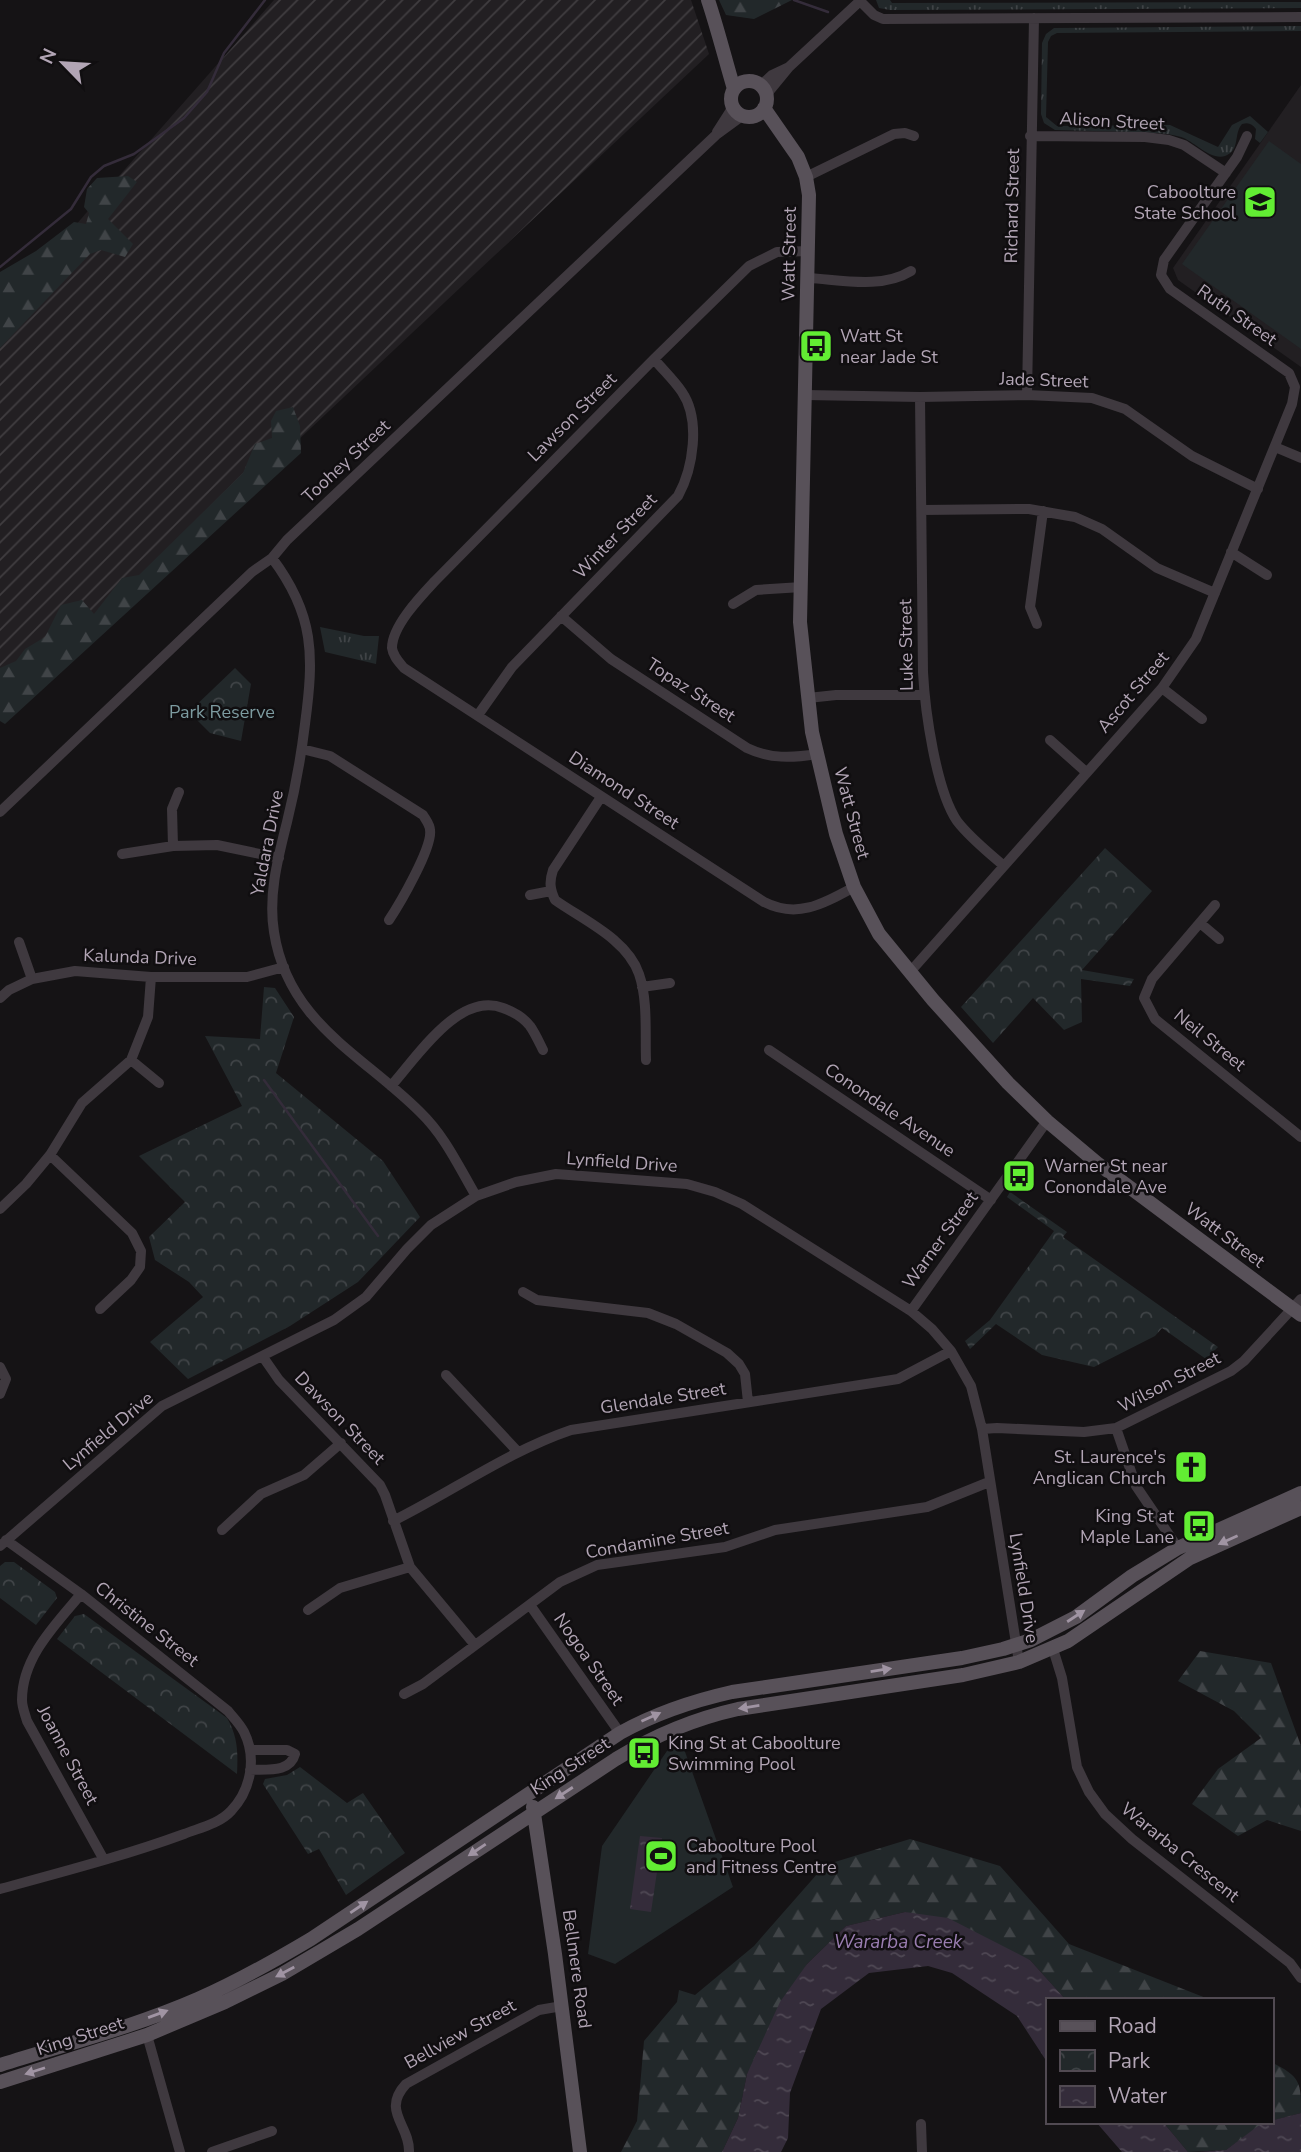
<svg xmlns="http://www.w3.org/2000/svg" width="1301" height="2152" font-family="'Nunito Sans',sans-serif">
  <defs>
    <pattern id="industrial-furrows" width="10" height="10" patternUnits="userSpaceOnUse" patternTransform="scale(1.75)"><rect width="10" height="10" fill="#221f22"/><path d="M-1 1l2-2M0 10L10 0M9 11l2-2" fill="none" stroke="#403d40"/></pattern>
    <pattern id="grass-tufts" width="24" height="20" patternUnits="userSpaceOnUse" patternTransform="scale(1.75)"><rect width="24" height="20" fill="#22282a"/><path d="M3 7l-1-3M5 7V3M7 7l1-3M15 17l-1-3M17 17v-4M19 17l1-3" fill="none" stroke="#404447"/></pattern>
    <pattern id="forest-firs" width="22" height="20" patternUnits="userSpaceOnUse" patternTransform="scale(1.75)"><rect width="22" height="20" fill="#22282a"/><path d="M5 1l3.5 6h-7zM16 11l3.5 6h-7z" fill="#404447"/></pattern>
    <pattern id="park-crowns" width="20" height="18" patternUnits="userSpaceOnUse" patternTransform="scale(1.75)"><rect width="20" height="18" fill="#22282a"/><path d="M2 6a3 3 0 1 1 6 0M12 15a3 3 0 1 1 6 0" fill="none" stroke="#404447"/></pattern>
    <pattern id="water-ripples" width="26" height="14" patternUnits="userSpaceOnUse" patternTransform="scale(1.75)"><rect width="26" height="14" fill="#342c3a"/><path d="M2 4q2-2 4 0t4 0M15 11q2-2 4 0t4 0" fill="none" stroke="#4f4854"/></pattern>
  </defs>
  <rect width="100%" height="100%" fill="#151315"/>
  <!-- built -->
  <path fill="#221f22" d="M1301,85v282l-123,-87 -5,-12z"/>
  <!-- industrial -->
  <path fill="url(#industrial-furrows)" d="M274,0h417l18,54 -709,666v-409z"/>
  <!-- grass -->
  <path fill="url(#grass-tufts)" d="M876,0h14l2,3 409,-1v6l-411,2 -11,-2z
    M1301,26v5l-244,2 -6,3 -3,6 -2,75 11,9 113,-1 48,22 14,-22 18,-9 18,16 -8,11 -5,-4 1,-10c-4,-5 -7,-7 -14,-5 -9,10 -1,26 -17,32 -14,5 -31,-15 -44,-19 -16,-5 -33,-4 -49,-5 -26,-1 -51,-1 -77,-2l-11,-7 -3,-9 1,-71 4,-9 8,-6z
    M320,627l44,9h15l-3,28 -51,-12z"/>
  <!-- forest -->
  <path fill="url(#forest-firs)" d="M719,0h73l-38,19 -28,-4z
    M128,176l9,6 -29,37 25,25 -8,13 -24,-7 -11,4 -90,94v-76l36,-21 38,-29 12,2 3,-11 -5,-6 3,-18 10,-11z
    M293,407l7,19 1,27 -296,271 -5,-3v-53l16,-7 9,-12 20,-12 16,-32 21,-5 12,14 28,-36 17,-3 104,-102 12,-29 17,-6 -1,-17 5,-10z
    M1200,1651l71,12 30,83v85l-34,-11 -29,16 -46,-32 26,-35 43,-31 -27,-27 -56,-30z
    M910,1839l90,27 69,78 142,56h-145l-36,-40 -125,-48 -59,14 -39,38 -60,110 -9,44 -16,34h-101l16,-31 7,-80 33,-39 2,-12 16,5 59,-49 71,-81z
    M1271,2062c30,15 30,20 30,51l-30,8z
    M1163,2122h102l-39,28 -38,2z"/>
  <!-- park -->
  <path fill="url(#park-crowns)" d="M235,668l16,16 -10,57 -31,-8 -21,-21z
    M1105,848l47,43 -70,79 52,9 -4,7 -49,-7 1,43 -18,8 -31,-32 -40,45 -32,-36z
    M264,987l11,1 19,29 -18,56 107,88 37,56 -62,65 -68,44 -102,53 -38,-37 53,-45 -14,-15 -34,-22 -6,-23 36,-35 -46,-46 103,-50 -37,-70 55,3z
    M1010,1192l57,40 -4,5 155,110 -12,12 -44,-31 -7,8 -61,31 -52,-12 -46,-31 -26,25 -5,-8 25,-21 64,-89 -47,-34z
    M5,1562h9l41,30 2,6 -21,27 -36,-27v-32z
    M84,1614l143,104c11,19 11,34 10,56l-180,-135 18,-23z
    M300,1767l47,36 16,-10 42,60 -59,42 -27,-46 -11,5 -45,-70 2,-5 22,-4z"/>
  <!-- pitch -->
  <path fill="#22282a" d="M1269,141l32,23v185l-119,-85z
    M671,1745l12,1 50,141 -118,77 -27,-10 14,-108z"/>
  <!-- water -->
  <path fill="url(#water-ripples)" d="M640,1836l22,2 -11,74 -21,-3z
    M905,1912l43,6 82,42 36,40h-19v62l-30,-46 -65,-43 -24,-7 -59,7 -48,36 -31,84 -2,45 -7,14h-59l16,-34 9,-44 33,-72 27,-38 39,-38z
    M1301,2113v39h-103l28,-2 36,-27z
    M1096,2122h67l25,30h-66z"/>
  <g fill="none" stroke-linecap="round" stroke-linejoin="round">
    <!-- stream -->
    <path stroke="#342c3a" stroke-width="2.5" d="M794,0l34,12
      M0,267l71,-58 20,-32 13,-11 30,-12 50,-36 23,-26 17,-39 41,-53
      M264,1080l114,156"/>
    <!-- minor -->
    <path stroke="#3f393f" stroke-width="10" d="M860,1l14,14 9,4 418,-2
      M760,86l12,-11 17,-8
      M766,95l23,-28 72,-67
      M717,132l16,-25
      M1030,136l115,1 24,3 15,5 42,28
      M806,177l88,-43 11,-1 9,3
      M809,251l-32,1 -28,14 -95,93 -219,222c-14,15 -43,45 -43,67 1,8 7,14 12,20l360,234c33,17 59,2 90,-15
      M809,278c33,2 73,11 102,-7
      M805,395l115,2 107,-2 65,3 33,11 67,47 66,33
      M1027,395l7,-377
      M920,397l3,275c2,39 13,118 34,149 13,17 31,31 47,45
      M1275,447l26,11
      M922,510l107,-1 46,8 27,12 55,39 58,25
      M1231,552l36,23
      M272,558c43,57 42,98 33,166 -4,33 -10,66 -18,98 -9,36 -19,73 -13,110 14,91 88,122 146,180 25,24 39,55 56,84
      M733,604l23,-14 46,-3
      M561,616l50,43 136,89c23,11 45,10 70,6
      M1037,624l-7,-17 13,-96
      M1162,688l40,31
      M808,698l28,-3h88
      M478,715l34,-48 166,-171c15,-27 23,-76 4,-104 -8,-12 -19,-22 -28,-33
      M1050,740l36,32
      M302,749l28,7 93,59c3,5 7,10 7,15 3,17 -31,75 -41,90
      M601,797l-48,73c-4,12 -3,19 2,30 28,20 72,39 84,74 9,26 6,59 7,86
      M0,812l252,-240 20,-14 15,-18 429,-405 26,-19
      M173,846l-1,-37 7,-17
      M122,854l51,-8 44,-1 62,13
      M530,895l21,-4
      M1215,905l-63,74 -8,19 11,21 146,118
      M1200,923l19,16
      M19,942l13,37
      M910,972l252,-284 34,-49 96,-235 3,-17 -6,-14 -119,-84 -9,-14 3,-15 73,-103 10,-21
      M642,987l28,-4
      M0,998l9,-8 23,-11 43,-8 76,6h96l37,-10
      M769,1050l222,150
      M131,1060l28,23
      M391,1086c26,-29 68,-95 112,-78 11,4 20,9 27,18 5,7 9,16 13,24
      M50,1155l82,78 9,18 -1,16 -9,13 -31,29
      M0,1209l26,-25 24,-29 32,-52 49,-43 17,-43 3,-40
      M523,1292l14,8 111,13 28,11 51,29 12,11 6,10 3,28
      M911,1311l136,-190
      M263,1357l16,23 101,105 5,10 25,72 65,78
      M446,1375l72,77
      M0,1394l6,-15 -6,-12
      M1116,1428l20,58 42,62
      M982,1429l15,-1 87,4 32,-4 115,-57 13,-10 57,-62
      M393,1521c60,-30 116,-70 178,-91l327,-51 53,-28
      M222,1530l39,-36 43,-19 37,-32
      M0,1546l162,-140 172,-86 32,-23 41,-48 24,-24 45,-29 40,-14 40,-8 131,10 28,8 27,12 169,107 21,18 19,22 20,35 11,43 37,233
      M81,1594c-25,30 -59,63 -59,106 0,7 3,14 5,21l77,139
      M530,1605l90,128
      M308,1610l32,-22 70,-21
      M1053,1649l9,29 15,89 12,25 16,22 27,25 158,124 11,15
      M404,1694l19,-10 137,-102 37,-17 128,-18 50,-17 152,-23 62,-25
      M250,1750h37l8,4c-5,19 -28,15 -45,16
      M0,1889c62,-17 124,-33 184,-55 15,-6 35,-10 47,-23 20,-21 26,-53 13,-79 -4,-8 -11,-15 -16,-21l-147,-117 -75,-54
      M147,2035l33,117
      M921,2124l1,28
      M212,2152l60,-21
      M409,2152c1,-27 -28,-41 -3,-68l133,-74 23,-4"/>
    <!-- major -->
    <path stroke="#585159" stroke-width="14" d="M708,0c10,30 17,59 26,89
      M731 99a18 18 0 1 1 36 0a18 18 0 1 1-36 0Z
      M764,108l34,49 8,20 3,18 -9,427 12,110 24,102 18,53 25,47 54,66 75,83 39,38 50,42 204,152
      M533,1807l22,147 25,198
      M0,2065c66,-21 134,-38 198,-66 39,-17 76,-38 113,-60l309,-206c36,-20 72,-32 112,-41l230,-34 41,-9 28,-9 45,-23 56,-41 46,-28 123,-55
      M0,2082l147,-47 78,-33 57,-28 76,-45 258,-170c39,-24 77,-40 122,-50l225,-34 56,-13 49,-21 122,-83 111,-50"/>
  </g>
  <!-- one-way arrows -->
  <defs><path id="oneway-solid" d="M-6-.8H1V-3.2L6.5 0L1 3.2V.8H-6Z" transform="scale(1.75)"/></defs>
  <g fill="#a094a3">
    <use href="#oneway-solid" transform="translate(1228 1540) rotate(156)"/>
    <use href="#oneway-solid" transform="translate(1076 1616) rotate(-33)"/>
    <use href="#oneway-solid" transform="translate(881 1670) rotate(-9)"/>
    <use href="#oneway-solid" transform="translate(749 1707) rotate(171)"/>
    <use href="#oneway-solid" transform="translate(651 1717) rotate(-24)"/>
    <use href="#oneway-solid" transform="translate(564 1793) rotate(147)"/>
    <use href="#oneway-solid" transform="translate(477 1850) rotate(146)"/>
    <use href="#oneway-solid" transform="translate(359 1907) rotate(-34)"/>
    <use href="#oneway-solid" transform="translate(285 1972) rotate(152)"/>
    <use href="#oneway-solid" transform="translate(158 2014) rotate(-20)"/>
    <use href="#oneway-solid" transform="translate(35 2071) rotate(162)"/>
  </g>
  <!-- icons -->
  <defs>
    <symbol id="school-square" viewBox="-11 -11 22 22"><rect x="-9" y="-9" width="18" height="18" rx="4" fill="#62ed33" stroke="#100e10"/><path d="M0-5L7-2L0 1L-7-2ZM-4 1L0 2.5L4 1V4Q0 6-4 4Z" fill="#111"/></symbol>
    <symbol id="bus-square" viewBox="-11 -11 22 22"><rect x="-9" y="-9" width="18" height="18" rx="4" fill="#62ed33" stroke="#100e10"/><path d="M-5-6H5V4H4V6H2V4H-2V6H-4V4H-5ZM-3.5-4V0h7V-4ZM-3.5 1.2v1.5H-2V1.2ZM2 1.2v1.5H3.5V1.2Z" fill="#111"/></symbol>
    <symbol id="church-square" viewBox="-11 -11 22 22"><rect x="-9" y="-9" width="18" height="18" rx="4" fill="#62ed33" stroke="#100e10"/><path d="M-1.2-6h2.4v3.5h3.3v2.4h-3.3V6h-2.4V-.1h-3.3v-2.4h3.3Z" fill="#111"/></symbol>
    <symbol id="stadium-square" viewBox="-11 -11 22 22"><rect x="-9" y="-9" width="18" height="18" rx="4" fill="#62ed33" stroke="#100e10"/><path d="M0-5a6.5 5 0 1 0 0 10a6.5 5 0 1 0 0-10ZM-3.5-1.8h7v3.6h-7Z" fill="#111"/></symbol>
  </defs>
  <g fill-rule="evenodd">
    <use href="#school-square" x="1241" y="183" width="38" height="38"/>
    <use href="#bus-square" x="797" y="327" width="38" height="38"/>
    <use href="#bus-square" x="1000" y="1157" width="38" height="38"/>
    <use href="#church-square" x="1172" y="1448" width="38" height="38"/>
    <use href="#bus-square" x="1180" y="1507" width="38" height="38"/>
    <use href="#bus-square" x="625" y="1734" width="38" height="38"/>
    <use href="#stadium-square" x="642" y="1837" width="38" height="38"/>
  </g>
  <g text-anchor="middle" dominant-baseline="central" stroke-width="5" stroke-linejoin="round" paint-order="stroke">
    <!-- street labels -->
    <g font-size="18" fill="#b2a5b5" stroke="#100e10">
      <text transform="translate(1112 121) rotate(3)">Alison Street</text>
      <text transform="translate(1012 206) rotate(-89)">Richard Street</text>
      <text transform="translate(789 254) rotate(-89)">Watt Street</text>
      <text transform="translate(1237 315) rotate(35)">Ruth Street</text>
      <text transform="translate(1044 380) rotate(2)">Jade Street</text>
      <text transform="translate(572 417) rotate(-45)">Lawson Street</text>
      <text transform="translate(346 461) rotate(-43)">Toohey Street</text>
      <text transform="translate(615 536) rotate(-46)">Winter Street</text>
      <text transform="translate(906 645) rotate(-91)">Luke Street</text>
      <text transform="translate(691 690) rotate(33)">Topaz Street</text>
      <text transform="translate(1133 692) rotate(-50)">Ascot Street</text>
      <text transform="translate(624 790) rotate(33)">Diamond Street</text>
      <text transform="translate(852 813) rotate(75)">Watt Street</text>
      <text transform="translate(267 843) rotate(-79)">Yaldara Drive</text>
      <text transform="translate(140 957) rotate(2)">Kalunda Drive</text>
      <text transform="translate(1210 1040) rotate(39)">Neil Street</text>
      <text transform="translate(890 1110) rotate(34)">Conondale Avenue</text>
      <text transform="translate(622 1162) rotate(4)">Lynfield Drive</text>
      <text transform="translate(1225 1235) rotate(37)">Watt Street</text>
      <text transform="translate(940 1240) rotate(-54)">Warner Street</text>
      <text transform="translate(1169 1382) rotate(-27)">Wilson Street</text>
      <text transform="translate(663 1398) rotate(-9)">Glendale Street</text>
      <text transform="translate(340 1418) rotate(46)">Dawson Street</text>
      <text transform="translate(108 1431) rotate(-40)">Lynfield Drive</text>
      <text transform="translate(657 1540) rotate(-10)">Condamine Street</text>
      <text transform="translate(1024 1588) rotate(81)">Lynfield Drive</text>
      <text transform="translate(147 1624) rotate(38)">Christine Street</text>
      <text transform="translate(589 1659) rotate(55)">Nogoa Street</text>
      <text transform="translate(68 1755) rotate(62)">Joanne Street</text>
      <text transform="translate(570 1766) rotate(-33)">King Street</text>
      <text transform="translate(1180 1852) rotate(39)">Wararba Crescent</text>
      <text transform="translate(577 1969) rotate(82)">Bellmere Road</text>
      <text transform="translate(460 2034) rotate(-29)">Bellview Street</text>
      <text transform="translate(80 2036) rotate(-18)">King Street</text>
    </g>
    <!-- poi labels -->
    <g font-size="18" fill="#b2a5b5" stroke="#100e10" text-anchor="start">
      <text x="1236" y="192" text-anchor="end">Caboolture<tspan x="1236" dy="21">State School</tspan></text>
      <text x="840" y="336">Watt St<tspan x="840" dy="21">near Jade St</tspan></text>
      <text x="1044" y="1166">Warner St near<tspan x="1044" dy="21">Conondale Ave</tspan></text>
      <text x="1166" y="1457" text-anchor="end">St. Laurence's<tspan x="1166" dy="21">Anglican Church</tspan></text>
      <text x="1174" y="1516" text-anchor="end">King St at<tspan x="1174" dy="21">Maple Lane</tspan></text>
      <text x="668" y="1743">King St at Caboolture<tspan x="668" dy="21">Swimming Pool</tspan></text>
      <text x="686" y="1846">Caboolture Pool<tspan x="686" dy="21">and Fitness Centre</tspan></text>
    </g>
    <!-- park labels -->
    <g font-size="18" fill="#7d9ba0" stroke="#100e10">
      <text x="222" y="712">Park Reserve</text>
    </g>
    <!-- water labels -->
    <g font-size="19" font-style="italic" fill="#997db0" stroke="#100e10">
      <text x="898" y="1942">Wararba Creek</text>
    </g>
  </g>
  <!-- legend -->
  <rect x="1046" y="1998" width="228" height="126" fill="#100e10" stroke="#514a52" stroke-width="2"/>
  <rect x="1060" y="2021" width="35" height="10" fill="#585159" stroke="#514a52" stroke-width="2"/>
  <text x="1108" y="2033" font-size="21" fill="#b2a5b5">Road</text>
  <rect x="1060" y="2050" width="35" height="21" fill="url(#park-crowns)" stroke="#514a52" stroke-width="2"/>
  <text x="1108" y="2068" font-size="21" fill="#b2a5b5">Park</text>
  <rect x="1060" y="2086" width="35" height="21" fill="url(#water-ripples)" stroke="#514a52" stroke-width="2"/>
  <text x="1108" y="2103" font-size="21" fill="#b2a5b5">Water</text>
  <!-- north arrow -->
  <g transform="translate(63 63) rotate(295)" stroke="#100e10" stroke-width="5" paint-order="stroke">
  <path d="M0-5L12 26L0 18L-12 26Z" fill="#b2a5b5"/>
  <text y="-10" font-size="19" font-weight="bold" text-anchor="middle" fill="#b2a5b5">N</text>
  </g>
</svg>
